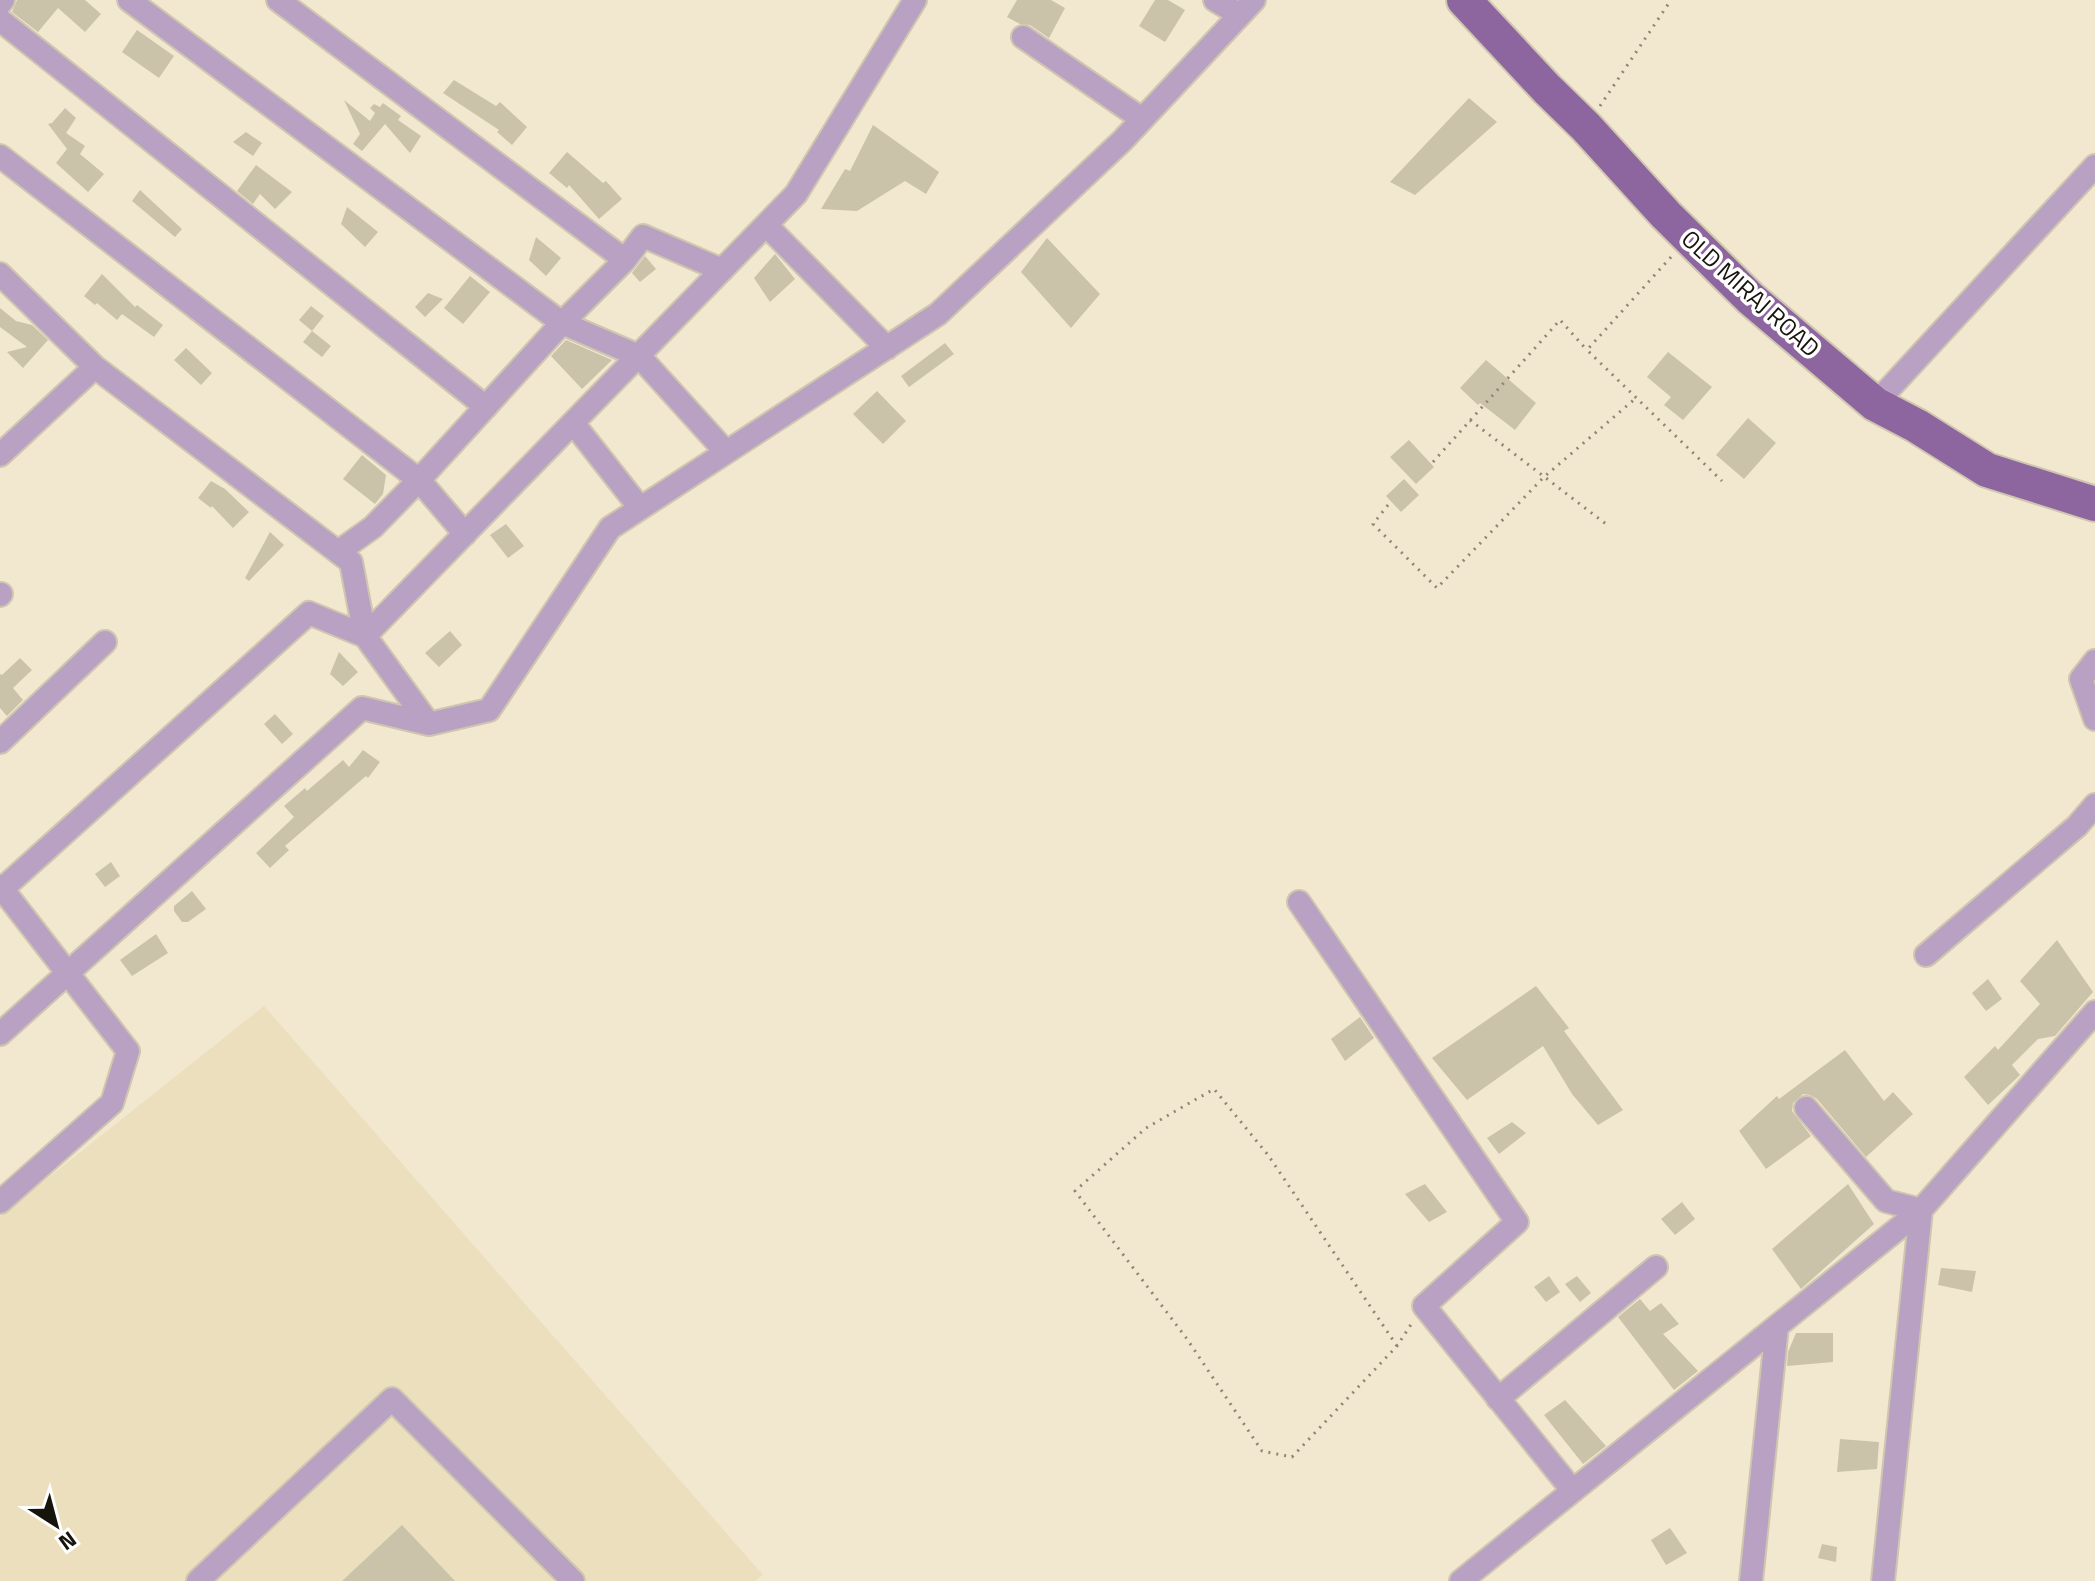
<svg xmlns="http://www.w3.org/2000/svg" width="2095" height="1581" font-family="'Titillium Web',sans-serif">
  <rect width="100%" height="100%" fill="#f2e8cf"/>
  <!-- built -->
  <path fill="#ebdfbe" d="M264,1006l499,569 -8,6h-755v-365z"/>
  <!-- building -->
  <path fill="#cbc2aa" d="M17,0h68l16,14 -16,18 -27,-24 -20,24 -26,-20z
    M1017,0h34l14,8 -16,30 -19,-13 -10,-1 -13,-7z
    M1155,0h13l17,10 -20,32 -26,-16z
    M137,30l37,26 -15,22 -37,-26z
    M454,80l42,26 4,-4 27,25 -15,18 -15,-13 2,-2 -56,-37z
    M1469,98l28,24 -82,73 -25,-13z
    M344,100l26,21 5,-8 -5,-5 4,-4 6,3 3,-4 18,13 -3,4 23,16 -11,17 -25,-29 -23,27 -9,-7 7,-10z
    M65,108l11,10 -10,15 19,13 -5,8 24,20 -16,18 -32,-29 11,-14 -19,-25 4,-1z
    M873,125l66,47 -13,22 -21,-13 -48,30 -36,-2 24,-40 5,2z
    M246,132l16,11 -9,13 -20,-14z
    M567,152l36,31 3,-2 16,18 -23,20 -30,-34 -2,3 -18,-15z
    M256,165l36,27 -17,17 -15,-15 -7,10 -16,-13z
    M140,190l42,39 -7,8 -43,-36z
    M347,207l31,25 -13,15 -24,-23z
    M536,237l25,21 -15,18 -17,-16z
    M1047,238l53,56 -29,34 -50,-56z
    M775,254l20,25 -25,23 -16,-24z
    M645,256l11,13 -16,13 -8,-9z
    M102,274l33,33 2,-2 26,20 -9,12 -32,-23 -5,6 -20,-17 -2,2 -11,-9z
    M470,276l20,16 -27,32 -19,-16z
    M428,293l15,6 -18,18 -10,-10z
    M311,306l13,10 -12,15 -13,-11z
    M0,308l16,13 16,4 16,15 -25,28 -16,-16 20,-5 -27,-20z
    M312,331l19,15 -9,11 -19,-15z
    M566,340l46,20 -30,29 -31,-33z
    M945,343l9,11 -45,33 -8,-11z
    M186,348l26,25 -11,12 -27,-25z
    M1668,352l44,35 -29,33 -19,-15 7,-8 -24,-20z
    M1486,360l50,43 -21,27 -35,-27 -2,2 -18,-17z
    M877,391l29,30 -23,23 -30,-30z
    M1748,418l28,25 -32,36 -28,-24z
    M1409,440l25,27 -18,17 -26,-27z
    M362,455l24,20 -3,19 -8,10 -32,-25z
    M1404,479l15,16 -18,17 -15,-16z
    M211,481l14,8 24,23 -16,16 -21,-22 -1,2 -13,-10z
    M506,524l18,22 -16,12 -18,-23z
    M270,532l14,13 -35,36 -4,-3z
    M450,631l12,14 -23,22 -14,-14z
    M339,652l19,20 -15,14 -13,-12z
    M20,658l12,12 -19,18 10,12 -16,16 -7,-8v-34l2,1z
    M275,714l18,20 -11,10 -18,-20z
    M363,750l17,12 -12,16 -2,-2 -81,70 4,4 -19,18 -14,-15 38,-36 -10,-11 21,-18 2,3 36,-31 6,7z
    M111,862l9,14 -15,11 -10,-13z
    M192,891l14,18 -18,13h-6l-8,-11v-5z
    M156,934l12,19 -36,23 -12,-16z
    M2057,940l36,52 -38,44 -17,3 -26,26 8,10 -32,30 -24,-28 31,-31 3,4 42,-46 -20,-23z
    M1988,979l14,20 -16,12 -14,-18z
    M1536,986l33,42 -5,3 59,79 -25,15 -26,-31 -29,-48 -76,54 -35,-42z
    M1360,1017l14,21 -29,23 -14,-22z
    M1845,1050l39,51 9,-9 20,22 -47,43 -49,-58 -7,-4 -7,-1 -10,9 -1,8 19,25 -45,33 -27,-38 38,-35 2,3z
    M1512,1122l14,11 -27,21 -12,-16z
    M1425,1184l22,28 -18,10 -24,-28z
    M1848,1184l26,40 -73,65 -29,-40z
    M1682,1202l13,17 -20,16 -14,-16z
    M1941,1268l35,3 -4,21 -34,-7z
    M1549,1276l11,16 -14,10 -12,-15z
    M1577,1276l14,17 -11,9 -15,-18z
    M1640,1299l10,12 11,-8 18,21 -16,10 35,37 -24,19 -56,-73z
    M1796,1333h37v29l-46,4 1,-14z
    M1565,1400l41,46 -23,18 -39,-49z
    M1840,1439l39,3 -2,27 -40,3z
    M402,1525l53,56h-113z
    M1670,1528l17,25 -21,12 -15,-25z
    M1822,1544l15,3 -1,15 -18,-4z"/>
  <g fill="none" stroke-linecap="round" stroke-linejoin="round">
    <defs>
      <path id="street" d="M129,0l433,323 77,33 87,96
        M278,0l347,260 18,-24 79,34
        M1215,0l25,15
        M0,4l3,-4
        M0,20l486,387
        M1023,37l119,82
        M0,156l419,324 143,-157 63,-63
        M766,225l121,123
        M0,274l95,93
        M1875,404l220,-238
        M573,423l67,85
        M0,455l95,-88 256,195 14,74 64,88
        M338,552l35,-25 46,-47 46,54
        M0,595l1,-1
        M2095,661l-14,18 14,40
        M0,742l105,-100
        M0,886l128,165 -16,52 -112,99
        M0,891l309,-278 56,23 431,-442 119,-194
        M1299,902l218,320 -93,84 149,185
        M1926,955l151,-129 18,-21
        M0,1034l362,-326 67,16 60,-14 121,-182 328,-214 184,-173 132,-141
        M1806,1108l80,93 35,9
        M1498,1399l158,-132
        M198,1581l194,-182 181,182
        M1461,1581l460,-371 174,-198
        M1751,1581l26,-255
        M1883,1581l38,-371"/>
      <path id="primary" d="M1464,0l83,89 39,38 80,88 84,83 125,106 42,22 70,44 108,34"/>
    </defs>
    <!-- street casing -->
    <use href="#street" stroke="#cfc6b0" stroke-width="26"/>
    <!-- primary casing -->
    <use href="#primary" stroke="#cfc6b0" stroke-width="38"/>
    <!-- path -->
    <path stroke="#8e8775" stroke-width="3" stroke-dasharray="2 6" stroke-linecap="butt" d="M1600,106l71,-106
      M1671,257l-84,93 135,131
      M1470,420l136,104
      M1433,462l127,-142 27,30
      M1388,505l-15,19 64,64 107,-111 92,-79
      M1397,1346l-129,-191 -54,-66 -68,39 -71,63 112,148 75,112 30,6 105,-111 15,-23"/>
    <!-- street -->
    <use href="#street" stroke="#b8a1c2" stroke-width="22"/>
    <!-- primary -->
    <use href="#primary" stroke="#8d659f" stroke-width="34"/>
  </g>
  <g text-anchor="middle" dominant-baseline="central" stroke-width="7" stroke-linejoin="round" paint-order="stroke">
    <!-- street labels -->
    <g font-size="24" fill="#17140b" stroke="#fff">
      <text transform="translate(1751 293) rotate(42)">OLD MIRAJ ROAD</text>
    </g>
  </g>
  <!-- north arrow -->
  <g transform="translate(56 1525) rotate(144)" stroke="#ffffff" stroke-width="6" paint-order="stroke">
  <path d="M0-6L14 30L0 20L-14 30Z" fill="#17140b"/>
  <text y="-12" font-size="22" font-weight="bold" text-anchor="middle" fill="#17140b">N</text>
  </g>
</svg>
